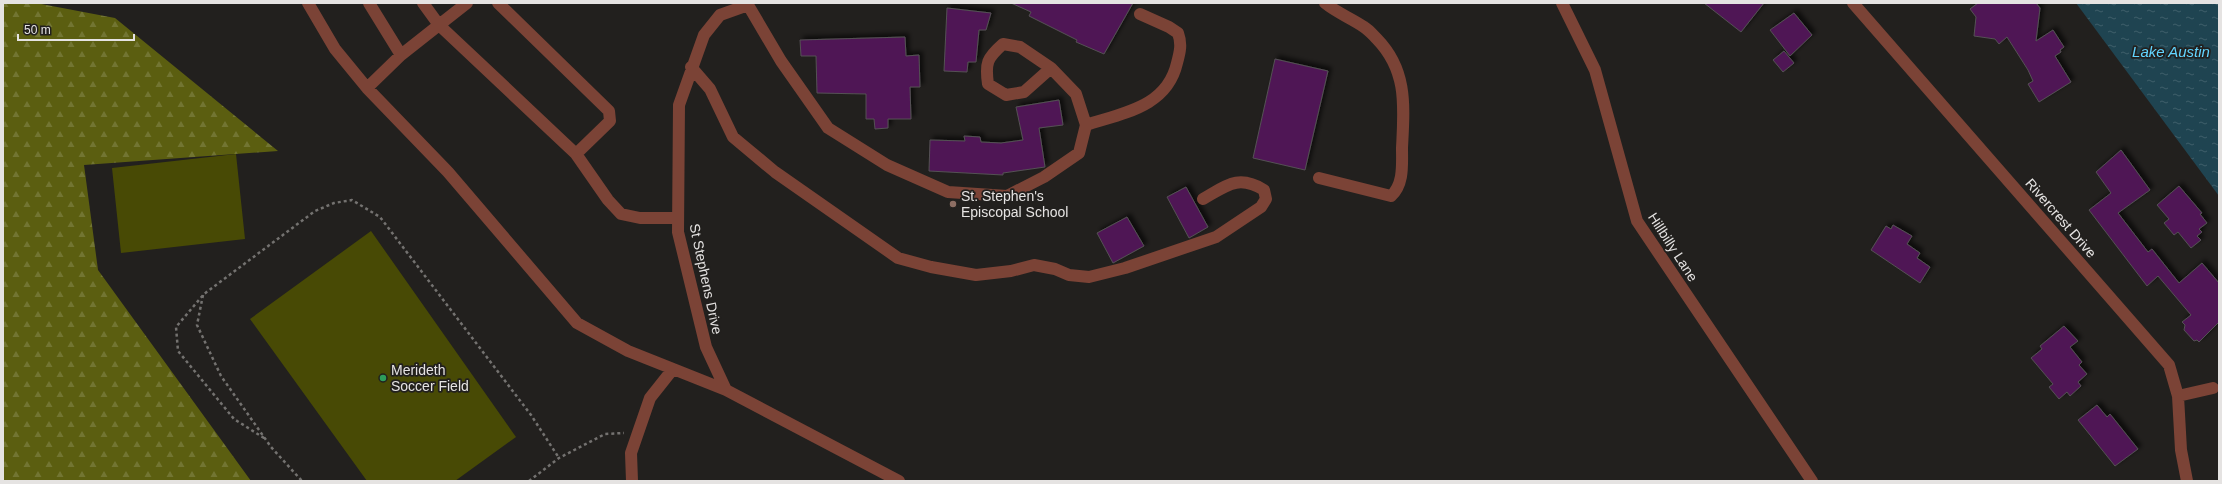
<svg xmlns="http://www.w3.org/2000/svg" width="2222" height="484" font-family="Arial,sans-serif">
  <defs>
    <pattern id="forest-firs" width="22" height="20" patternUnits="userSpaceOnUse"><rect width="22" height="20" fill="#5b5e10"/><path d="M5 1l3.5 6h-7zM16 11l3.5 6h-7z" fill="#727532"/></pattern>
    <pattern id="water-ripples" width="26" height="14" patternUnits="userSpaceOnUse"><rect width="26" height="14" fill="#1f4451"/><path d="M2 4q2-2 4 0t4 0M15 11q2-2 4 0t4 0" fill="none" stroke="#3f5f6a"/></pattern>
    <filter id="shadow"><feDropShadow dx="3.5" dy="-3.5" stdDeviation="2" flood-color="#0009"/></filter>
  </defs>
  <rect width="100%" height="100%" fill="#22201e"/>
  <!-- forest -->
  <path fill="url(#forest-firs)" d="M3,3h33l79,15 163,133 -194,14 14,105 153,211h-248z"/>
  <!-- pitch -->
  <path fill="#484a05" d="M236,154l9,85 -124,14 -9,-85z
    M371,231l145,206 -61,44h-88l-117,-162z"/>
  <!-- water -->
  <path fill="url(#water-ripples)" d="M2076,3h143v193z"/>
  <!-- building -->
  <path fill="#501755" stroke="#545154" filter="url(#shadow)" d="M1011,3h122l-29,51 -28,-12 1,-2 -48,-24 2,-4z
    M1704,3h60l-23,29z
    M1978,3h58l4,5 -4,33 17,-11 11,17 -4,3 1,2 -6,4 16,26 -32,20 -11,-18 5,-3 -5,-11 -21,-33 -8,7 -4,-5 -21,-3 2,-19 -6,-8z
    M947,8l44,5 -5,17h-7l-3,32h-8l-1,10 -23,-1z
    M1794,13l18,22 -22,21 -20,-26z
    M905,37l1,19 13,-1 1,32h-10l1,32h-23v9l-13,1 -1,-10h-8v-25l-49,-1 -1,-37h-15l-1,-16z
    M1784,51l10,12 -11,9 -10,-12z
    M1275,59l53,12 -23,99 -52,-12z
    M1059,100l4,25 -24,3 6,39 -42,6v2l-74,-4 1,-31 35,1 -1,-5 16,1 1,5 20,1 22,-3 -7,-33z
    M2121,150l29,40 -32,23 30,39 4,-3 27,34 23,-20 17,20v39l-20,20 -2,-2 -3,1 -10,-11 1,-5 -3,-3 9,-7 -33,-39 -11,10 -58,-76 22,-17 -15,-21z
    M2179,186l23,27 -2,1 7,9 -8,6 3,3 -5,4 4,4 -10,8 -13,-16 -4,3 -10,-12 5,-4 -12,-14z
    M1186,187l22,40 -19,11 -22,-41z
    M1127,217l17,29 -31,17 -16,-30z
    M1893,225l19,11 -5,8 13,9 -3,5 13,9 -10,16 -49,-33 15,-24 5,3z
    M2064,326l14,15 -8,6 12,15 -3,3 8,9 -9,8 3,4 -11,10 -3,-4 -8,7 -10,-12 4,-3 -22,-26 11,-9 -2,-3z
    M2097,405l10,12 3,-3 28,35 -23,17 -37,-46z"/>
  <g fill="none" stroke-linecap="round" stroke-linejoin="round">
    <!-- path -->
    <path stroke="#747270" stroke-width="2.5" stroke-dasharray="3 3" stroke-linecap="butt" d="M203,295l-6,30 24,51 50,71 31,34
      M264,438l-30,-19 -56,-68 -2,-24 28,-33 111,-83 19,-8 18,-3 28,17 151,198 28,43
      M529,481l30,-23 46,-24 19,-1"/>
    <!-- minor -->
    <path stroke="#7b4336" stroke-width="12" d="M308,3l27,46 32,39 81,84 129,151 51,28 98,39
      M369,3l32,52
      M467,3l-28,22 137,129 32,46 13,14 19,4h38
      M498,3l111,108 1,10 -34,33
      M748,3v2l-28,10 -16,20 -25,70 -1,127 28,115 20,43 173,91
      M1562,3l33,67 42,151 175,260
      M1853,3l316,362 9,31 3,54 6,31
      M748,5l33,56 47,67 59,37 61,27 59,4 37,-19 35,-24 7,-28 -10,-31 -25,-26 -31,-21 -17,-3c-16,14 -18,19 -15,40l18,11 18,-3 27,-24
      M691,67l19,22 23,48 42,35 123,86 33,9 45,8 35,-4 23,-6 21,4 14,6 20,2 36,-9 91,-31 45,-30 5,-8 -2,-9c-26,-16 -38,-4 -61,9
      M367,88l34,-33 38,-30 -16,-22
      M1086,125c37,-12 81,-18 91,-62 3,-11 5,-19 1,-30l-9,-6 -29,-13
      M1319,178l72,18c13,-12 11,-31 11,-48 2,-41 6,-77 -25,-109 -4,-4 -8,-9 -13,-12 -13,-9 -27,-14 -39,-24
      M2178,396l35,-8
      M632,481l-1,-28 19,-55 23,-29"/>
  </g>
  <!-- markers -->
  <circle fill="#8d6e63" stroke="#22201e" stroke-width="1.5" cx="953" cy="204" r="4"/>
  <circle fill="#2e9e5b" stroke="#22201e" stroke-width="1.5" cx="383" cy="378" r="4"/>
  <g text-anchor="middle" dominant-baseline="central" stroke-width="3.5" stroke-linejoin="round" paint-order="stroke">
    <!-- poi labels -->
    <g font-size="14" fill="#e5e3e2" stroke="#22201e" text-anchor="start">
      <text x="961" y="196">St. Stephen's<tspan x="961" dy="16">Episcopal School</tspan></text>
      <text x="391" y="370">Merideth<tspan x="391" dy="16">Soccer Field</tspan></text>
    </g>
    <!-- street labels -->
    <g font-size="14" fill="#e5e3e2" stroke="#22201e">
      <text transform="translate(2061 218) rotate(49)">Rivercrest Drive</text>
      <text transform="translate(1673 247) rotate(57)">Hillbilly Lane</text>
      <text transform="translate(706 279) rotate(78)">St Stephens Drive</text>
    </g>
    <!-- water labels -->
    <g font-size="15" font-style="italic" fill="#62d5ff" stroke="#22201e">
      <text x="2171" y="51">Lake Austin</text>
    </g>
  </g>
  <!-- border -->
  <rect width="2222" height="484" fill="none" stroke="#e5e3e2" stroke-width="8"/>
  <!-- scale -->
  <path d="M18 34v6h116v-6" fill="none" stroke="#e5e3e2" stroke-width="2"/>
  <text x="24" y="34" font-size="12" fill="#e5e3e2" stroke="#22201e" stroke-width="3" paint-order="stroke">50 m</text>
</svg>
